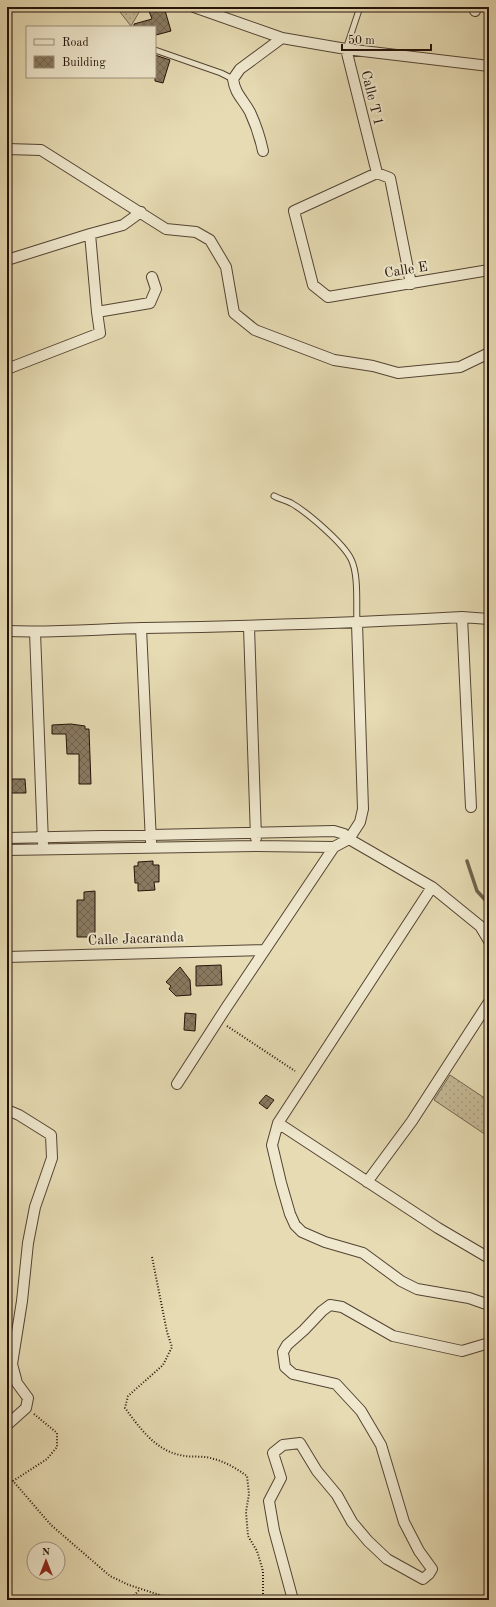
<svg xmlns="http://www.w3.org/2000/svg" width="496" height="1607" font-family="'Old Standard TT',serif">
  <defs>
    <pattern id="green-dots" width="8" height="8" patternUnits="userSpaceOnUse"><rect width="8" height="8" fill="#c5b996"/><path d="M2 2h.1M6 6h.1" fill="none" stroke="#a99e80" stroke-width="1.8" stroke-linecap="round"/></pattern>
    <pattern id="building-cross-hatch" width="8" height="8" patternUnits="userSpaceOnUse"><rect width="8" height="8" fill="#897a61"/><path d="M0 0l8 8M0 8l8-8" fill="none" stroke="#70634e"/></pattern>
  </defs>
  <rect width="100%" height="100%" fill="#e6dbb3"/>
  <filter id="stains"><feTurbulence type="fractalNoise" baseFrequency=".005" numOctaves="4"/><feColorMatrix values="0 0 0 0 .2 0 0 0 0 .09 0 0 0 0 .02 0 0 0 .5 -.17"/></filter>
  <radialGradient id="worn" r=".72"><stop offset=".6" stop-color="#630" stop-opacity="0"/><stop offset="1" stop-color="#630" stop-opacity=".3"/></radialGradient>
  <!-- green -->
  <path fill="url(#green-dots)" stroke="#74654f" d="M116,7h26l-11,19z
    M450,1075l39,26v36l-55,-37z"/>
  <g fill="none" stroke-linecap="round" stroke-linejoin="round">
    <!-- stream -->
    <path stroke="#71614c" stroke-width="3.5" d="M467,861l10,30 12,13"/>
  </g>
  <!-- building -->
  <path fill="url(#building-cross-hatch)" stroke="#241108" d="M164,7l7,24 -15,4 -1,-8h-21v-3l18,-5 -3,-8z
    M155,55l15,5 -7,23 -8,-2z
    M71,724l14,2v3h4l2,55h-12v-30h-12l-1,-20h-14v-9z
    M7,779h18l1,14h-19z
    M153,861v4h6v17h-5l1,8 -17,1v-8h-3l-1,-17h4v-4z
    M95,891v46h-18v-37h7v-8z
    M221,965l1,20 -26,1v-20z
    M180,967l10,13 1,15 -15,1 -7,-7 2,-3 -5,-4z
    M185,1013l11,1 -1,17 -11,-1z
    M266,1095l8,5 -7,9 -8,-6z"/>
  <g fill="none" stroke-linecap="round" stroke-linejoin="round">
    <defs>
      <path id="lane" d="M346,49l14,-42
        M155,50l66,23 12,6
        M274,496c5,3 11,4 17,7 16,9 52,40 60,56 8,16 5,46 6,64"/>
      <path id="street" d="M194,7l88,31 64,11 143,17
        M475,11l1,-4
        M346,49l31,124
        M7,149l34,1 125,79 30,3 14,8 16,27 8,46 21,17 79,30 39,6 25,7 62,-6 29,-14
        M263,151c-3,-14 -7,-26 -13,-39 -7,-13 -15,-18 -17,-33l7,-10 42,-31
        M7,260l83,-26 33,-9 18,-13
        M411,284l-21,-106 -13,-5 -83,38 19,74 15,12 161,-27
        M97,312l53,-9 6,-14 -4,-12
        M7,369l93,-36 -3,-21 -7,-78
        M462,617l9,190
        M249,627l7,211
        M141,628l10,214
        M7,631c46,2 91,-2 137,-3 106,-2 212,-5 318,-11l27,2
        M35,632l8,211
        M7,838l327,-7 10,3 5,5 83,48 48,39 9,15
        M7,850l249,-4 78,1 15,-8 11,-17 3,-13 -6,-186
        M432,887l-154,236 -6,22 9,38 9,31 5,11 7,7 23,10 38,11 38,28 16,8 52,9 20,7
        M7,957l258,-7
        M177,1084l49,-76 108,-161
        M7,1110l12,5 32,20 1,23 -17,49 -7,36 -6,58 -10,63 5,19 11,15 -2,10 -19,17
        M278,1123l160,105 51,30
        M367,1182l45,-61 77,-119
        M293,1600l-19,-70 -5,-29 12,-23 -8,-25 10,-8 17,-2 17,28 20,24 15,27 16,19 19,18 36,20 6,-5 3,-5 -13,-18 -15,-29 -23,-77 -20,-34 -25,-27 -43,-10 -8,-7 -2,-15 4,-7 17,-15 18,-19 8,-6 12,2 51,29 69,15 27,-8"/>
    </defs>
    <!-- lane casing -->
    <use href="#lane" stroke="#544433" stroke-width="7"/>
    <!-- street casing -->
    <use href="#street" stroke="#544433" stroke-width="12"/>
    <!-- path -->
    <path stroke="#241108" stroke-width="2" stroke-dasharray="1 2" stroke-linecap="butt" d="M227,1026l68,45
      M152,1257l15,75 5,15 -9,18 -35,31 -3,12c14,19 30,42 55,47 11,3 23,0 34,4 12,3 23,10 33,17l2,18 -3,18 2,24 9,15 6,20v29
      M34,1414l23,19v14l-10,12 -34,22 38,44 59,51 19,9 43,14 38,1
      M127,1600h3l10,-11"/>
    <!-- lane -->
    <use href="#lane" stroke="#efe8ce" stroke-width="5"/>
    <!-- street -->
    <use href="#street" stroke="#efe8ce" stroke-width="10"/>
  </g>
  <g text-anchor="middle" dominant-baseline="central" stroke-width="4" stroke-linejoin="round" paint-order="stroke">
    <!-- street labels -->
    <g font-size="14" fill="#241108" stroke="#efe8ce">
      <text transform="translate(372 98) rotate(76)">Calle T 1</text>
      <text transform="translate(406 270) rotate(-9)">Calle E</text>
      <text transform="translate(136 939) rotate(-2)">Calle Jacaranda</text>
    </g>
  </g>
  <!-- margin -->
  <rect width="496" height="1607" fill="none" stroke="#e6dbb3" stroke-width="24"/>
  <rect x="8" y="8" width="480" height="1591" fill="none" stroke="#241108" stroke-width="2"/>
  <rect x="12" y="12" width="472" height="1583" fill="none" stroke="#241108"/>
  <!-- legend -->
  <rect x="26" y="26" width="130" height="52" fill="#efe8ce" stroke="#9e927f"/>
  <rect x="34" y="39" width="20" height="6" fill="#efe8ce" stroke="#9e927f"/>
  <text x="62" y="46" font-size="12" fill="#241108">Road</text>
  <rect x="34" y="56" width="20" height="12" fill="url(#building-cross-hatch)" stroke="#9e927f"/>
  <text x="62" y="66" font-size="12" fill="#241108">Building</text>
  <!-- north arrow -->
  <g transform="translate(46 1561)"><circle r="19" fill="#efe8ce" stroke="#9e927f"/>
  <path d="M0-3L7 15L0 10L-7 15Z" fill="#8f2418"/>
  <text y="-6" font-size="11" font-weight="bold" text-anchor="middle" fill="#241108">N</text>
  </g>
  <!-- scale -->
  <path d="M342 44v6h89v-6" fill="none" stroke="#241108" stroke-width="2"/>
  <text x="348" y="44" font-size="12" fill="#241108" stroke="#efe8ce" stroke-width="3" paint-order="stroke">50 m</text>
  <rect width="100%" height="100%" filter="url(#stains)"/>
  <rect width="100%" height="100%" fill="url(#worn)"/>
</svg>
